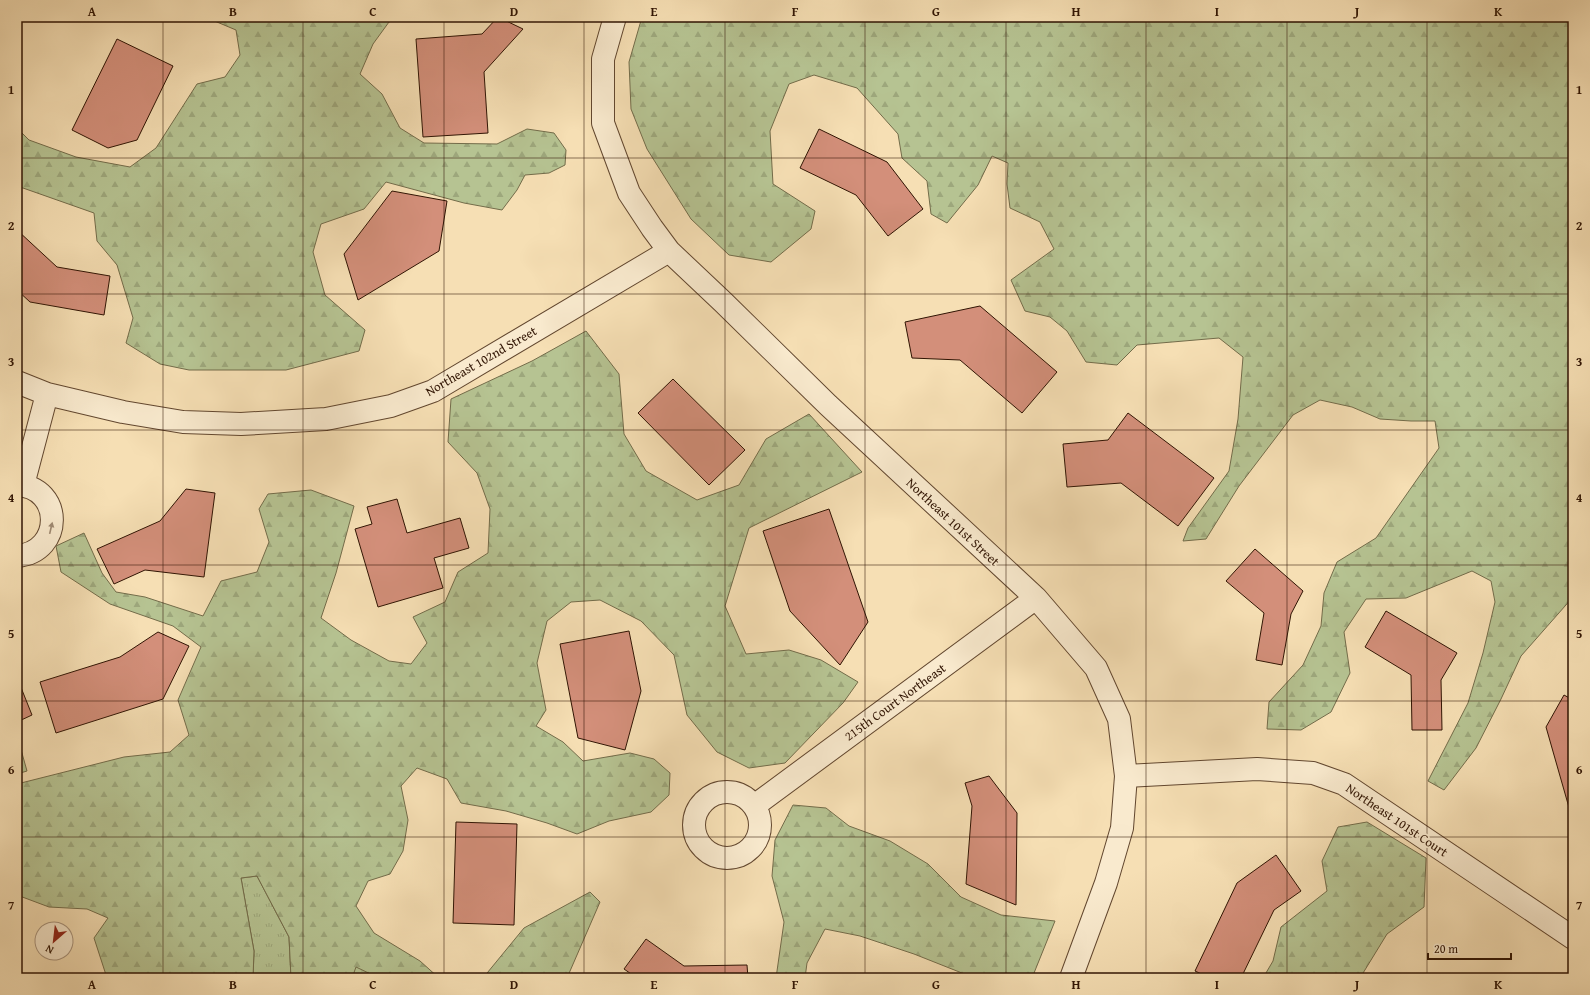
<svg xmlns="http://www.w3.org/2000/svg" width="1590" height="995" font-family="'Gentium Book Plus',serif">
  <defs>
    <pattern id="grass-tufts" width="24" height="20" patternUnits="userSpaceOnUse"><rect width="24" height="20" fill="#b6c392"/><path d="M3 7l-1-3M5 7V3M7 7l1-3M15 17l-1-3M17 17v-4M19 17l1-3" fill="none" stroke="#9da77c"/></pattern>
    <pattern id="forest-firs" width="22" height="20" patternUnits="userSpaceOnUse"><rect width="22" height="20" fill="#b6c392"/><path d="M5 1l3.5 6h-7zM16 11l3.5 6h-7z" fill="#9da77c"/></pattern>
    <pattern id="wetland-marsh" width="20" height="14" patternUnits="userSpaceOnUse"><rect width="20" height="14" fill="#b6c392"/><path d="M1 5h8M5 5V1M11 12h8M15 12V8" fill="none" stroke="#9da77c"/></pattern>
  </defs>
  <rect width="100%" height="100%" fill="#f6dfb4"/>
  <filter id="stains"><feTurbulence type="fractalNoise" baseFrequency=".005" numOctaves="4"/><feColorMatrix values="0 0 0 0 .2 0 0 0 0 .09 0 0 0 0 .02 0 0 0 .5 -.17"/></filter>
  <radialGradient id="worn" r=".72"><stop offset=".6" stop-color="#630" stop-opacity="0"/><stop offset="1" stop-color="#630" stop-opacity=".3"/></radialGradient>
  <!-- grass -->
  <path fill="url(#grass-tufts)" stroke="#736c4a" d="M257,876l32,61 2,41h-38l1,-27 -13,-73z"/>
  <!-- forest -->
  <path fill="url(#forest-firs)" stroke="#736c4a" d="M205,17h198l-14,5 -16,22 -13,30 22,20 18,34 24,15 73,1 30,-15 27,4 12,17 -1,15 -16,8 -24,2 -8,15 -15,20 -38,-7 -78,-21 -22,27 -43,15 -8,28 12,43 40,35 -6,21 -73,19h-97l-29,-6 -34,-21 7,-25 -16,-53 -20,-24 -3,-28 -71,-25 -6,-1v-59l12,12 47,17 54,10 26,-19 41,-64 28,-7 15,-22 -4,-25z
    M642,17h931v580l-52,59 -20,43 -25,49 -32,42 -16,-9 40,-78 15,-50 12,-51 -4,-21 -19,-10 -66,27 -40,1 -22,33 6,41 -19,39 -30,18 -34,-1 2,-27 34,-37 18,-39 3,-33 13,-31 39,-24 63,-90 -4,-27h-24l-31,-2 -28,-12 -32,-7 -27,15 -54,71 -33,53 -23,2 5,-13 41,-57 9,-52 5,-62 -24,-19 -82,7 -20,20 -31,-3 -19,-31 -17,-14 -25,-6 -14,-31 43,-31 -14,-27 -30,-14 -3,-24 1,-21 -16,-7 -14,29 -31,38 -16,-9 -4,-33 -25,-23 -4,-24 -41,-46 -43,-13 -25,9 -19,47 3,53 42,27 -4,18 -40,33 -42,-7 -38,-36 -44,-70 -16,-40 -2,-47z
    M586,331l33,43 5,60 22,37 51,29 42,-15 27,-46 43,-25 53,58 -113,56 -24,78 21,48 43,-4 32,10 37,22 -15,21 -58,60 -36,5 -32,-16 -30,-37 -13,-60 -33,-34 -41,-21 -29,2 -24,19 -10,42 9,47 -10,16 27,16 20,19 47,-8 24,6 16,14 -1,22 -18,17 -42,9 -32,13 -30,-11 -41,-12 -45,-8 -14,-24 -30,-11 -16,18 7,34 -5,31 -13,23 -22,7 -12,25 18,27 46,28 19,17h-148l-2,-41 -32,-61 -16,2 13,73 -1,27h-146l-13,-40 14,-20 -21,-9 -38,-2 -32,-12v-111l107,-27 46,-5 19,-17 -11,-35 23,-53 -28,-21 -63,-22 -49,-32 -5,-26 28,-13 18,40 14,19 29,5 58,19 18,-35 36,-9 12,-30 -10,-33 9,-15 43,-4 43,16 -18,67 -15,45 30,22 38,21 22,3 16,-21 -14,-26 32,-15 13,-30 30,-19 2,-44 -13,-36 -29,-31 3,-43 81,-38z
    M793,805l33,3 23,18 41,15 38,23 33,33 40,18 54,6 -23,57 -60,-1 -58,-23 -54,-18 -35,-7 -18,34 -2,15h-29l8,-56 -12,-46 3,-36z
    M1367,822l59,36 -2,49 -37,27 -27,44h-97l10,-17 8,-34 46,-36 -5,-30 16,-34z
    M590,892l10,10 -33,76h-84l41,-50z"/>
  <!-- wetland -->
  <path fill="url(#wetland-marsh)" stroke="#736c4a" d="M356,967l23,11h-27z"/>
  <!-- pitch -->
  <path fill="#b6c392" stroke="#736c4a" d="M17,739h1l9,32 -10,3z"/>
  <!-- building -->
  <path fill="#d38f7a" stroke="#301403" d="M498,17l25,12 -39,43 4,61 -65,4 -7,-98 66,-5z
    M117,39l56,27 -36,74 -29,8 -36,-18z
    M819,129l68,33 36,47 -35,27 -32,-41 -56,-27z
    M392,191l55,10 -8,50 -81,49 -14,-46z
    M17,230l40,37 53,9 -6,39 -74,-13 -13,-12z
    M980,306l77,66 -35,41 -62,-53 -48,-2 -7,-36z
    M673,379l72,71 -36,35 -71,-72z
    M1128,413l86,65 -36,48 -57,-43 -54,4 -4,-43 45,-4z
    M186,489l29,4 -11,84 -59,-7 -31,14 -17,-35 63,-28z
    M397,499l10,34 53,-15 9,30 -35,10 9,30 -65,19 -23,-78 17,-5 -5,-17z
    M829,509l39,113 -28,43 -50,-54 -27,-80z
    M1255,549l48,42 -12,23 -9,51 -26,-5 8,-47 -38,-32z
    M1386,611l71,42 -16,27 1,50h-30l-1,-55 -46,-28z
    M629,631l12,60 -16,59 -47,-12 -18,-94z
    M158,632l31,14 -26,53 -107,34 -16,-51 80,-25z
    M18,680l14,35 -15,7v-41z
    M1564,695l9,5v110l-3,1 -24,-84z
    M989,776l28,37 -1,92 -50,-21 6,-78 -7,-23z
    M456,822l61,2 -3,101 -61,-2z
    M1276,855l25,36 -27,19 -33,68h-31l-15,-7 42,-88z
    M646,939l38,27 63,-1 1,13h-111l-13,-9z"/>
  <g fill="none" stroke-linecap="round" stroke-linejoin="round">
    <defs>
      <path id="street" d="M615,17l-12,42v64l26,70 23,35 17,23 54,51 105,103 208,193 60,70 23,51 7,57 -4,52 -16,55 -35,95
        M17,382l30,12 76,18 60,10 58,2 85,-5 65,-13 42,-15 236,-140
        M17,485c46,2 47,67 0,71
        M23,485l24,-91
        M1126,776l131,-7 56,4 31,11 229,154
        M694 825a33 33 0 1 1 66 0a33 33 0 1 1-66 0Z
        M754,806l282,-208"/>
    </defs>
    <!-- street casing -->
    <use href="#street" stroke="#62472f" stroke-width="24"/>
    <!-- street -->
    <use href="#street" stroke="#f9eace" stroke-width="22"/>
  </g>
  <!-- one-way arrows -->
  <defs><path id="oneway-solid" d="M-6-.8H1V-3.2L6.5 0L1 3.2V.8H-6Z"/></defs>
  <use fill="#9f8a73" href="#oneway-solid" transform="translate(51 528) rotate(-77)"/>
  <!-- grid -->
  <path fill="none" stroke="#301403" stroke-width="1" stroke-opacity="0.55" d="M163,17v961M303,17v961M444,17v961M584,17v961M725,17v961M865,17v961M1006,17v961M1146,17v961M1287,17v961M1427,17v961M17,158h1556M17,294h1556M17,430h1556M17,565h1556M17,701h1556M17,837h1556"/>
  <g text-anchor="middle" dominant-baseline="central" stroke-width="3.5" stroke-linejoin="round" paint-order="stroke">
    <!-- street labels -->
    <g font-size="13" fill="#301403" stroke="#f9eace">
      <text transform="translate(481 361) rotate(-30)">Northeast 102nd Street</text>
      <text transform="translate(953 522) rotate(43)">Northeast 101st Street</text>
      <text transform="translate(895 702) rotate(-36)">215th Court Northeast</text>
      <text transform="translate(1397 820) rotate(34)">Northeast 101st Court</text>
    </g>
  </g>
  <!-- margin -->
  <rect width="1590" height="995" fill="none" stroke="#f6dfb4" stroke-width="44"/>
  <!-- north arrow -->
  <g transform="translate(54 941) rotate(208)"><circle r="19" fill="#f9eace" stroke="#a9947d"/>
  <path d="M0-3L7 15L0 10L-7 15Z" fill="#8f2418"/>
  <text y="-6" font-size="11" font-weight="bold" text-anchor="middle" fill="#301403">N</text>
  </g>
  <!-- scale -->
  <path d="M1428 953v6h83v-6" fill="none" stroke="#301403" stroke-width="2"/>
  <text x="1434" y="953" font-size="12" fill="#301403" stroke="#f9eace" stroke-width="3" paint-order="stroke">20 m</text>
  <rect x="22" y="22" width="1546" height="951" fill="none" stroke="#301403" stroke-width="1.5"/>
  <g font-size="13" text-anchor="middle" font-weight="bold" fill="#301403">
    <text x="92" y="16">A</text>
    <text x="233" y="16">B</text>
    <text x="373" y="16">C</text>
    <text x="514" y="16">D</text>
    <text x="654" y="16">E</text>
    <text x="795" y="16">F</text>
    <text x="936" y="16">G</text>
    <text x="1076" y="16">H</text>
    <text x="1217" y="16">I</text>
    <text x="1357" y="16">J</text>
    <text x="1498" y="16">K</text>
    <text x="11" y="94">1</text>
    <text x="1579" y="94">1</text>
    <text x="11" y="230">2</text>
    <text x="1579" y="230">2</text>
    <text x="11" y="366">3</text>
    <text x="1579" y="366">3</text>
    <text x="11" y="502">4</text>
    <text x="1579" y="502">4</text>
    <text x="11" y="638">5</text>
    <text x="1579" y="638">5</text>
    <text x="11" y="774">6</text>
    <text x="1579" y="774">6</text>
    <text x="11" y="910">7</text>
    <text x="1579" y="910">7</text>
    <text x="92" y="989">A</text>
    <text x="233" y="989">B</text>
    <text x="373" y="989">C</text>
    <text x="514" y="989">D</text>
    <text x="654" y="989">E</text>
    <text x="795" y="989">F</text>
    <text x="936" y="989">G</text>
    <text x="1076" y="989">H</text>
    <text x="1217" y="989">I</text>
    <text x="1357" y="989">J</text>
    <text x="1498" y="989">K</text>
  </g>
  <rect width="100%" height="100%" filter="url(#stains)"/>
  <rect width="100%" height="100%" fill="url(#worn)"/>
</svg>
